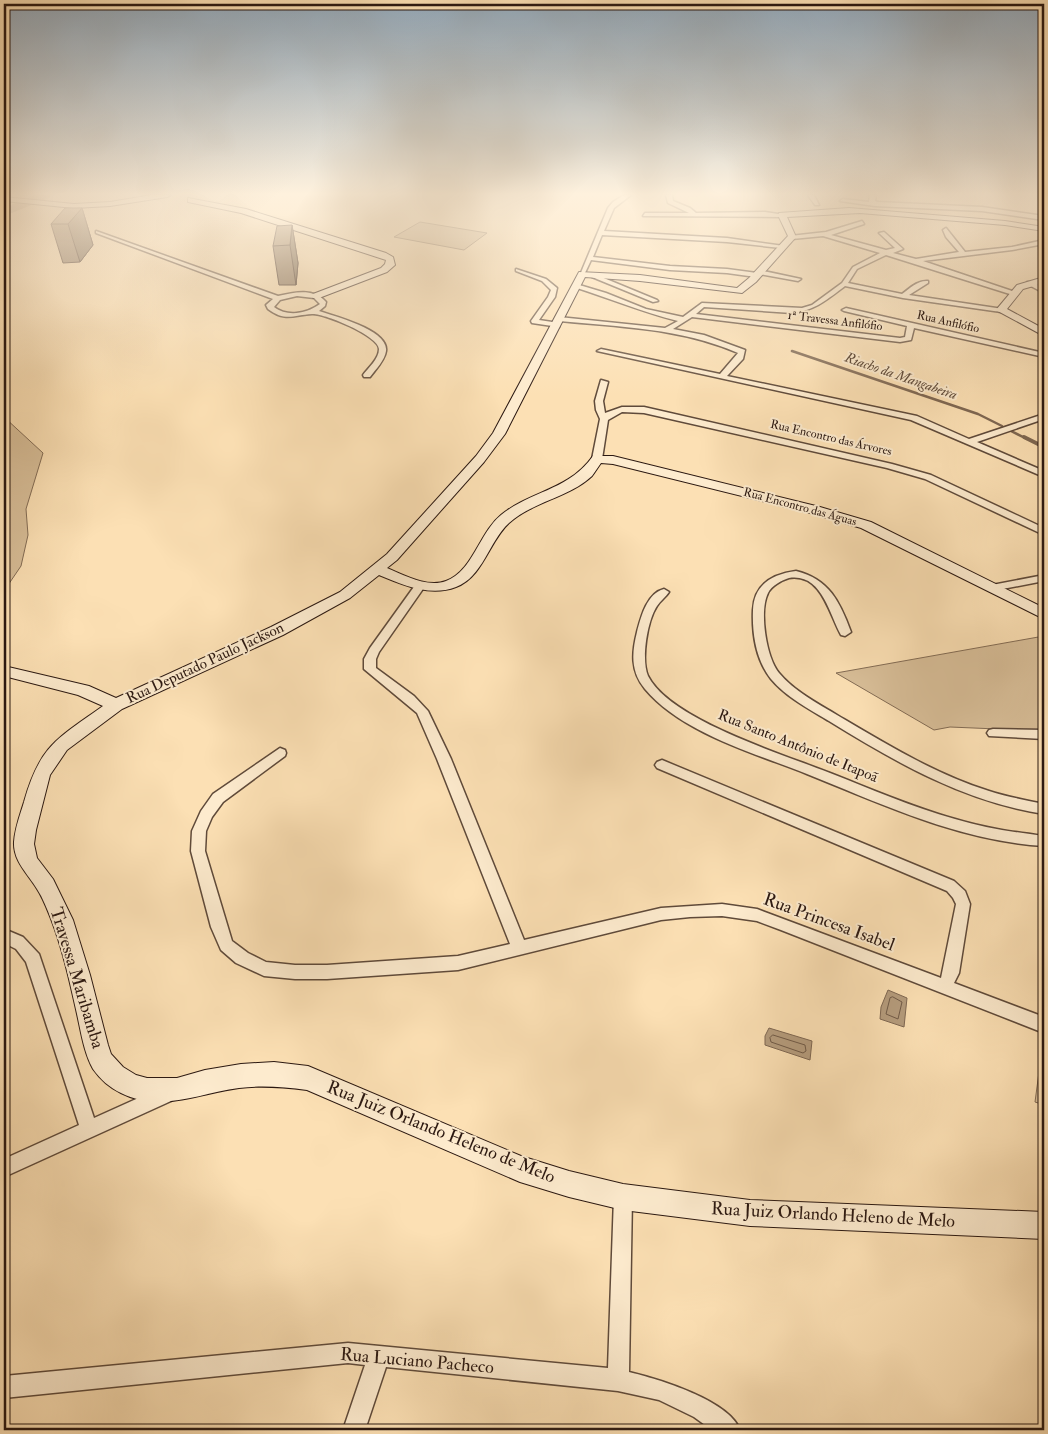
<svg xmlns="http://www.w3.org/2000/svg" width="1048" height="1434" font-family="'IM FELL Double Pica',serif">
  <rect width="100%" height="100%" fill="#fce0b4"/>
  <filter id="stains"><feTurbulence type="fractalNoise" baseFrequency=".004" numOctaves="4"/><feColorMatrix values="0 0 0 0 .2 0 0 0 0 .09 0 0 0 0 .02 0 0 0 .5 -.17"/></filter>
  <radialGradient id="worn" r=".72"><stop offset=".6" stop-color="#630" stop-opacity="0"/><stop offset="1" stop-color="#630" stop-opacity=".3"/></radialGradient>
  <!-- green -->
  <path fill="#d8be98" stroke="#826b54" d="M420,222l67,11 -23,17 -70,-13z
    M4,417l39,36 -17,56 2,26 -7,31 -17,25z
    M1044,636v95l-94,-4 -16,3 -98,-57z
    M1039,1072l5,2v31l-9,-3z"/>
  <!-- water -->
  <path fill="#b59c7d" stroke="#7e6752" d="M888,990l19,8 -3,29 -24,-8 1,-12z
    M769,1028l43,13 -2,19 -45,-15v-9z"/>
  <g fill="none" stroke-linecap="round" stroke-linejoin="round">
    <!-- shore -->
    <path stroke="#705a47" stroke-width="1" d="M893,997l9,5 -4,17 -12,-5 4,-16z
      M773,1035l32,10 1,6 -3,2 -32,-11 -1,-4z"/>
    <!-- stream-far1 -->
    <path stroke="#7e6752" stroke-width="2.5" d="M792,351l186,63 24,12
      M1009,430l18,9"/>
    <!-- stream -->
    <path stroke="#7e6752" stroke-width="4" d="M1024,437l20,10"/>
    <!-- river -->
    <path fill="#b59c7d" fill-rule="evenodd" d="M34,195h17l-2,3 -45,18v-8z"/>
    <defs>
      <path id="street" d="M624,195h7l-17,13 -10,23 123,7 57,8 -3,2 -54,-6 -125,-7 -9,22 77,9 57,3 30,4 2,-3 42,9 -3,2 -39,-7 -3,3 -29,-4 -57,-3 -79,-10 -7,15h-4l28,-67 5,-6z
        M666,195h6l1,6 17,7 6,5 69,-1 20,3 -3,2 -139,-1 2,-3h44l-21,-10z
        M808,195h6l5,10h-4z
        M870,195h6l-1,6 3,1 104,5 62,9v4l-62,-9 -107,-5 -35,-5 3,-2 26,3z
        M862,221l2,3 -33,11 55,15 9,-2 -16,-15 5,-1 19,17 -10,4 23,6 43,-7 -13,-15 -3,-7 3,-2 19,24 47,-5 32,-7v4l-32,6 -89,11 92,31 1,1 -3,2 -127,-40 -29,14 -9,14 54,11c8,-6 16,-14 26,-13v2l-19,12 94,14 2,1 -4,2 -98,-14 -58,-12c-17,13 -31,25 -53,27l-88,-6 -8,7 204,24 5,-1 2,-11 -63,-15 -2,-1 4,-2 198,45v4l-130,-29 -3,12 -11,2 -208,-25 -19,12 31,6 41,15 -2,9 -16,17 190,40 52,23 75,-25v5l-67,23 67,29v6l-133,-57 -314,-69 4,-2 119,25 18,-21c-57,-25 -118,-26 -179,-32l-4,-2 4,-2 106,11 13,-7c-36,-9 -69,-23 -104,-34l-1,-1 3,-2 30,9 40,16 37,8 19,-14 100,5 10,-3 30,-22 11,-16 27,-14 -57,-17 -31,3 -2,-3 36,-4z
        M96,231l182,65c17,-4 36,-8 48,6l-1,4 -6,5c15,5 70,19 67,40 -1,9 -10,18 -16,26h-6l-1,-2c5,-7 16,-16 16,-26 0,-13 -55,-36 -67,-35 -18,1 -27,8 -44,-5l-2,-4 7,-6 -177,-66zM297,296l17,2 6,6c-14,10 -33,13 -46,3l6,-7z
        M516,269l30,10 11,9 -2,9 -16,23 20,3v4l-27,-4 -1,-2 17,-24 3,-7 -9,-9 -26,-10z
        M594,274l63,26 1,1 -5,1 -61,-25 -1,-1z
        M1027,282h4l13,6v5l-17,-9z
        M601,380l7,2 -5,19 2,12 17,-6h22l248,57 39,11 113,53v7l-119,-56 -38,-11 -243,-55 -22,-1 -14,8 -6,39 -2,2h-6l-2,-2 8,-40 -4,-9 -1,-9z
        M796,571c33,8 44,31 55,61l-6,4 -4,-1c-12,-21 -19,-62 -52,-57 -7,2 -18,8 -21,15 -9,18 -2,64 11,80 15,18 38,30 58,42 49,29 98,59 152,76 18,6 37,9 55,13v10c-79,-12 -147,-51 -215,-93 -20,-12 -43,-24 -58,-42 -15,-19 -19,-46 -18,-69 1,-26 20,-36 43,-39z
        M1044,575v6l-52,10 -5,-3 5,-3z
        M420,583l5,3 -46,66 -3,7v9l38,28 14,15 23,48 73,181 137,-32 61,-4 35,5 184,69 15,-74 -3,-6 -6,-7 -290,-123 -2,-3 2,-3 5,-2 292,121 11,10 5,13 -11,69 -5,10 90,34v16l-263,-103 -24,-9 -35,-5 -32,1 -29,3 -203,50 -131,9h-32l-31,-3 -28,-13 -15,-13 -10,-23 -20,-76 1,-20 9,-20 12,-17 67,-46 5,2 1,3 -1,3 -62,46 -11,15 -6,14 -1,20 27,90 16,12 18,9 29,3h32l131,-9 52,-12 -73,-185 -20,-46 -53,-44v-10l6,-11 46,-64z
        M664,589l5,3c-3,5 -9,9 -12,14 -10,15 -16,54 -9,70 22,44 137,79 182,97 41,16 82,34 125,46 29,9 59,13 89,17v10c-84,-5 -160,-41 -237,-72 -53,-21 -125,-41 -162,-85 -15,-18 -13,-37 -8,-57 4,-15 10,-39 27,-43z
        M993,729l51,1v9l-55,-3 -2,-3 2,-3z
        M4,929l19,8 16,17 55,164 71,-32 6,3 3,6 -3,6 -167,76v-18l75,-34 -53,-163 -10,-13 -12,-6z
        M623,1188l7,2 2,7 -3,175c29,7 100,28 111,58h-28l-18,-13 -35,-17 -41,-9 -232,-24 -21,63h-22l22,-65 -17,-2 -344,35v-22l344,-33 260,25 6,-171 2,-7z"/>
      <path id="secondary" d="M152,195h19l-4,2 -57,9 -36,2 -70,-7v-4l70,7 36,-2z
        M188,198l58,11 140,44 7,4 2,8 -8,7 -68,26h-6v-4l68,-26 4,-4 1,-4 -145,-47 -53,-11z
        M849,208l156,13 39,6v4l-39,-6 -145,-12 -73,4 9,20 -40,45 -14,11 -102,-12 -55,-4 -80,157 -21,28 -87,98 -10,8c17,7 40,20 59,13 27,-10 33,-48 55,-66 31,-25 67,-24 92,-59h20l207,51 51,15 173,86v11l-183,-91 -51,-15 -197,-49 -12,-1c-3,4 -6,9 -9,13 -22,21 -60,26 -83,47 -20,18 -26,54 -53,64 -26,10 -53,-2 -77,-12l-29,23 -67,37 -161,74 -55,41 -17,25 -14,55 -2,14 3,14 16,21 20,41 17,55 18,70 3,9 12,13 13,8 11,3h30l28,-8 36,-6 33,-2 34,4 213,90 48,15 54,13 127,16 294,12v27l-294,-13 -127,-16 -54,-13 -49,-15 -213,-92c-23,-3 -45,-5 -68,-2 -39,5 -79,25 -118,5 -11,-5 -21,-14 -28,-24 -9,-16 -12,-37 -16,-55 -7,-31 -14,-64 -26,-95 -4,-10 -8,-21 -14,-30 -9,-15 -24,-28 -23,-47 1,-14 6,-27 10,-40 16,-57 33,-63 79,-96l-25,-11 -74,-19v-10l85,20 27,12 155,-71 69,-35 47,-38 89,-98 17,-23 86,-161 61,3 97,13 12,-10 39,-42 -10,-21 1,-2z
        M1044,277v6l-21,6 -16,20 37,20v7l-48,-26 21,-25z"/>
    </defs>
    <!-- street casing -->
    <use href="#street" stroke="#5f4a3a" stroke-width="3"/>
    <!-- secondary casing -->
    <use href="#secondary" stroke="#2b1811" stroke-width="2"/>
    <!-- street -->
    <use href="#street" fill="#fdebce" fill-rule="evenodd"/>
    <!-- secondary -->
    <use href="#secondary" fill="#fdebce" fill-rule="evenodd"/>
  </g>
  <!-- wall -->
  <path fill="#836e58" stroke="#2b1811" d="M82,208l11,37 -13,17 -17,1 -12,-39z
    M292,225l6,38 -2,22h-17l-6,-39z"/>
  <!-- shaded-wall -->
  <path fill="#6a5a47" stroke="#2b1811" d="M4,195h1l3,8 -4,2z
    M82,208l11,37 -13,17 -12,-38z
    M292,225l6,38 -2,22 -6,-40z"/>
  <!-- building -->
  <path fill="#988066" stroke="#2b1811" d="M65,208h17l-14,16h-17z
    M292,225l-2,20 -17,1 4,-20z"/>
  <!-- sky -->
  <linearGradient id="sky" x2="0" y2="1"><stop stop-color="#93aabd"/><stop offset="0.49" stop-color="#fef1dd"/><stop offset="1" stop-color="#fef1dd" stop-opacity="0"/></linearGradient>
  <rect width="1048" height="396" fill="url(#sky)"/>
  <g text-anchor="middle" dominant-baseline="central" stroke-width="4" stroke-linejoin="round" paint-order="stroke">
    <!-- far-street labels -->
    <g font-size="12" fill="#2b1811" stroke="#fdebce">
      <text transform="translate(835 321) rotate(7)">1ª Travessa Anfilófio</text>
      <text transform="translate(948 322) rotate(13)">Rua Anfilófio</text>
      <text transform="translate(831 438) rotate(13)">Rua Encontro das Árvores</text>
      <text transform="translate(800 507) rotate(15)">Rua Encontro das Águas</text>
    </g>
    <!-- far-water labels -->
    <g font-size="14" font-style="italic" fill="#624d3c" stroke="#fdebce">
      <text transform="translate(901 376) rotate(19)">Riacho da Mangabeira</text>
    </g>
    <!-- street labels -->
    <g font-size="15" fill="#2b1811" stroke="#fdebce">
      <text transform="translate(205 663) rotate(-25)">Rua Deputado Paulo Jackson</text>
      <text transform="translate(798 746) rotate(22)">Rua Santo Antônio de Itapoã</text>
    </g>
    <!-- near-street labels -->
    <g font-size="18" fill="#2b1811" stroke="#fdebce">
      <text transform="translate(829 922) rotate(20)">Rua Princesa Isabel</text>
      <text transform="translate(77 978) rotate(73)">Travessa Maribamba</text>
      <text transform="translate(441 1132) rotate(22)">Rua Juiz Orlando Heleno de Melo</text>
      <text transform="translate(833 1215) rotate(3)">Rua Juiz Orlando Heleno de Melo</text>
      <text transform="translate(417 1361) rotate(5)">Rua Luciano Pacheco</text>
    </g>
  </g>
  <!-- margin -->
  <rect width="1048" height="1434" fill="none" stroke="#fce0b4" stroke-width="20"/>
  <rect x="5" y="5" width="1038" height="1424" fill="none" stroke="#2b1811" stroke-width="2.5"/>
  <rect x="10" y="10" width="1028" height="1414" fill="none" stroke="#2b1811"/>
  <rect width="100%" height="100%" filter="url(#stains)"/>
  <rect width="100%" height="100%" fill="url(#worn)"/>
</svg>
